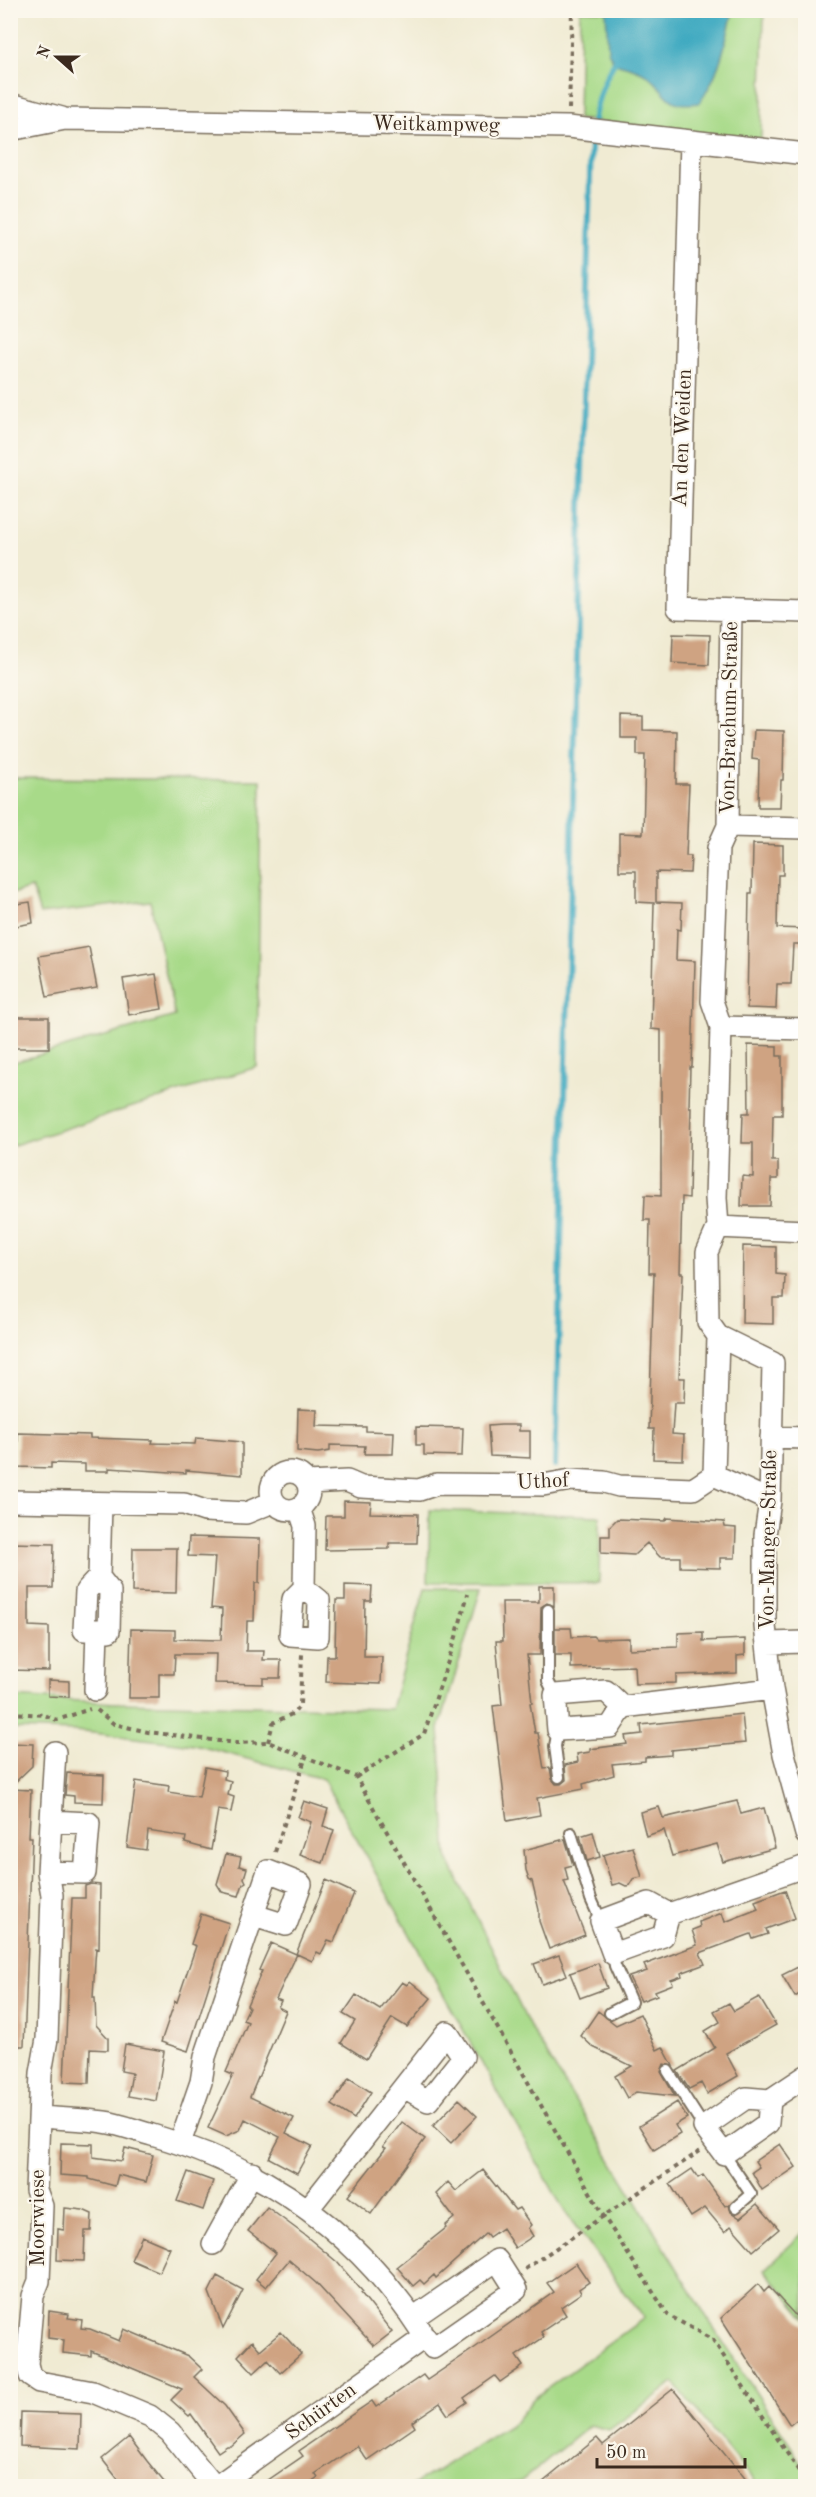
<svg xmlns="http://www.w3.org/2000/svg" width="816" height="2497" font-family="'Old Standard TT',serif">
  <rect width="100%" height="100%" fill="#fbf7ec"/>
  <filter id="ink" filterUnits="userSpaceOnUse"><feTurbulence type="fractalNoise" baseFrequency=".0167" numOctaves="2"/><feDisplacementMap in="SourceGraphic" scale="12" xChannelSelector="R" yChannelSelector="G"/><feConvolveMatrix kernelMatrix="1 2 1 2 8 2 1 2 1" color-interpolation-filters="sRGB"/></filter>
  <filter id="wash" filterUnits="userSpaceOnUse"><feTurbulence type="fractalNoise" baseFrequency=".008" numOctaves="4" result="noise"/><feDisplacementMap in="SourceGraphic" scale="24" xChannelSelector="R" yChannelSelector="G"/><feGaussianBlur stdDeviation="1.35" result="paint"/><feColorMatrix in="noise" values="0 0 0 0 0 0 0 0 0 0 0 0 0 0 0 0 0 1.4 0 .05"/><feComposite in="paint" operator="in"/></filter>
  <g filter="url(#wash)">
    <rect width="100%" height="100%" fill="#f0ebd3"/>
    <!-- green -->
    <path fill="#a8da89" stroke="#728254" stroke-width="1.5" d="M580,11h184l-3,129 -183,-21z
      M11,778l250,2 -4,287 -246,79v-83l164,-47 -25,-115 -110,13 -8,-26 -21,6z
      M430,1510l170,6 -1,67 -171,-1z
      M425,1588h56l-42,141 8,128 83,170 178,292 97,149v18h-20l-4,-5 -9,5h-14l-84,-103 -65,47 -19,-5 -70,57 -18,2 -3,2h-88l104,-64 18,-23 111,-81 -79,-106 -242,-433 -128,-34 -119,-14 -65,-2v-32l106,6 274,6z
      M805,2231v86l-41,-47z"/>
    <!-- water -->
    <path fill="#41aac1" stroke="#3e6a70" stroke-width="1.5" d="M606,11h127c-7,31 -14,66 -34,92 -36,5 -30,-12 -52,-28 -9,-7 -22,-9 -33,-12l-6,-12z"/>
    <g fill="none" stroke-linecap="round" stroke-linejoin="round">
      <!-- stream -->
      <path stroke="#41aac1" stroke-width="6" d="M555,1465l36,-1324c2,-27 9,-55 23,-78"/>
    </g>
    <g id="blocks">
      <!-- building -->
      <path fill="#cfa382" d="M673,634l37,1 -1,30 -37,-2z
        M621,716l22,1v13l34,1 -1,53h13l-3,72h5l-1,17 -34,-1v30l26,1 -1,27 -4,-1 -1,31 19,1 -3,106h-2l-1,40h2l-2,91 -7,-1 -2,76h3l-4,105h6l-1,25h-10l-2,31 12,1 -1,25 -30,-1 1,-30h-5l5,-156h-5l1,-53h-6l1,-25 16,1v-166l-10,-1 3,-126 -18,-1v-31h-17v-38l24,1 2,-79h-8v-17h-16z
        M754,730l30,1 -1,49h-2l-1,27h-22l1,-47 -7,-1z
        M753,844l30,1v30h-5l-1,53 29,1v15h-13l-2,40h-14l-1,25 -29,-1 2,-115h3z
        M30,902l3,21 -23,4v-22z
        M89,947l8,41 -50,9 -8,-41z
        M156,974l6,35 -33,6 -6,-36z
        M10,1017h39v31h-39z
        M748,1045l29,1v10h5v59h-9l-1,46h6v18h-7l-1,27h-29l1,-30 11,1v-34h-11l1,-30h6z
        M743,1246l33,1v27l9,1 -1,23h-11v26l-31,-1z
        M298,1409l19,1 -1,16 50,1v4l28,1 -1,22h-29l1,-8 -35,-1v6l-12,2 -21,-2z
        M501,1425h18v6h11v27l-40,-2 -2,-30z
        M416,1427l47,1 -1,28 -38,-1v-10h-8z
        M18,1433l72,2v3l63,2 -1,3 43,1 1,-6 46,4v33l-56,-5v3l-77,-5v3h-24v-7l-34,-1v5l-34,-1z
        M344,1501l27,1 -1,11 48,1 -1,29h-28v6l-64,1 1,-34h18z
        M667,1518l57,4 1,5 11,1 -1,30h-15v10l-40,-1v-10h-20l-13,-14 -13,12 -33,-2v-17h9v-10l7,-7 48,2z
        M189,1537l71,2 -1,44h-4l-1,38h-7l-1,30h18l-1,9h18l-1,18h-17v6l-48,-1 1,-29h-41l-1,20h-15v24h-30l2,-69 44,1v9l46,1 1,-31 -11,-1 4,-51 -27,-1z
        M10,1543l44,1 -1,44h-24v38l20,1v44l-39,-1z
        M133,1548h44l-1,45 -44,-1z
        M345,1585l27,1 -1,15h-6l-1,56h18l-1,27 -55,-2 1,-26h8l1,-56h9z
        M539,1586h15v20l-7,-3 -6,4 -1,48h-13l5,48h-2l5,30h3l6,36 6,-1 2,11 4,5h5l5,-4 -1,-15 13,-3 -1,-8 13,-2v-3l37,-5 -2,-8 17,-2 -1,-9 101,-11 3,29 -74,7v5l-26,2v4l-33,3 2,11 -31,9 1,5 -47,9 3,17 -33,6 -14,-115 9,-1 -6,-64h7l-1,-39h37z
        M555,1628h16l1,9 21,-1 3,3 33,-1v11l49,-2v-14l25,-1v9l42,-2v16l-8,1v17l-61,2v8l-41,1 -1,-18 -63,2v-13h-16z
        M48,1680l21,1v16l-21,-1z
        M10,1743l23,1 -1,22 -22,21z
        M205,1767l20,4 -1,8 7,2 -3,14 6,2 -3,15 -13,-2 -7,40 -26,-7 1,-6 -38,-6 -2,19 -19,-3 9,-66 33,5 -1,6 31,5z
        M67,1773l37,2 -1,28 -29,-1v-6l-9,-1z
        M10,1789l21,1 -2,47h3l-8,209h-14z
        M304,1801l24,8 -5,17 11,4 -11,33 -23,-8 11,-33 -13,-5z
        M737,1801l4,13 23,-6 11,40 -52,14 -6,-18 -45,12 -8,-26 -18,6 -6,-24 19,-5 4,11z
        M593,1832l7,25 -13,4 -7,-25z
        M565,1839l8,26 -8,2 3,13 -4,1 21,54 -36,14 -10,-28v-11l-7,-29 -3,-2 -3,-9 -2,-20z
        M633,1847l9,30 -9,2 -5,8 -8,-4 -8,2 -9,-30z
        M226,1854l15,3 -2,9 8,2 -3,10 2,4 -3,2 -4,12 -17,-4 -5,-8z
        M326,1880l28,13 -20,49 -6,-2 -7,14 -4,-2 -5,9 -15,-7 -21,45 5,2 -3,6 8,4 -36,86 44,21 -8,15 26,13 -15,27 -28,-15 11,-21 -35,-18 -5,11 -14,6 -18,-8 25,-53 -7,-3 22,-50 -5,-2 6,-13 -2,-2 15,-34 -3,-1 12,-27 25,11z
        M91,1884l9,1 -1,64 -3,-1 -1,13 -2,37h2l1,27 12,13v12l-18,-1 -1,34 -25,-1 8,-184h13v-12z
        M785,1890l10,28 -29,11 2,5 -15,5 -2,-5 -51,19 5,11 -24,9 1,3 -11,4 2,4 -18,7 2,4 -16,6 -12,-24 18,-6 -3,-6 53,-20 -5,-15 8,-3 -1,-5 23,-9 3,9 33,-13 -3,-8z
        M201,1914l28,9 -41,128 -27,-9 14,-41 2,1 19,-56 -5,-2z
        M559,1955l8,20 -25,9 -8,-20z
        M598,1963l9,25 -27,10 -10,-25z
        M806,1963v27l-11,7 -13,-22z
        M410,1981l21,17 -24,29 -15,-9 -26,41 -25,-16 14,-22 -12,-7 13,-19 24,15 22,-28 5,3z
        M759,1997l17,28 -50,28 12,23 -31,18 -6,-11 -12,6 -12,-18 38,-23 -10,-17 15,-9 -6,-11 15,-8 5,8z
        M598,2011l18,14 24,-11 17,36 6,-3 10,19 -9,-2 -3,8 14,24 -39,-4 -9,6 -12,-22 17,-10 -39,-19 -12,-11z
        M125,2044l39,7 -8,50 -28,-5 4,-23 -11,-2z
        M349,2078l22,14 -17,27 -22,-14z
        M459,2099l18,17 -26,27 -18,-17z
        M677,2102l10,16 -12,7 5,9 -26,16 -15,-24z
        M402,2122l23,17 -54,75 -23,-18 38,-48 -3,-1z
        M61,2143l32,1v13l29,4 3,-13 28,7 -7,27 -28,-7 -3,11 -26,-7v-2l-29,-2z
        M780,2144l16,23 -34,23 -10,-18 7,-5 -4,-6z
        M692,2169l6,9 5,-3 22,31 4,-1 2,7 9,6 17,-14 22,25 -26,22 -22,-25 -6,6 -20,-24 -14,9 -21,-33z
        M483,2170l32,40 4,-2 12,17 -3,3 5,8 -18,12 -13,-20 -13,9 -3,-4 -50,45 -2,-3 -10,9 -4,-4 -7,6 -16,-19 49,-39 -1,-2 9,-8 -18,-24 12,-12 8,9z
        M188,2172l25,9 -10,29 -26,-9z
        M267,2207l39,29 31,26 26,30 -2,1 31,39 -18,14 -58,-63 -27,-23 -23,27 -10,-8 20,-26 -28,-22z
        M65,2208l18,2 9,4 -1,17h-6l-1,30 -27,-1 1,-31 6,1z
        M142,2236l28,12 -11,24 -28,-12z
        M576,2263l13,19 -10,7 2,4 -20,14 5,8 -25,17 3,5 -28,19 7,10 -23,16 -5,-6 -31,22 3,4 -19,13 -8,-12 -28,19 3,5 -48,33 -10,-14 -42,28 3,4 -13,9h-47l45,-31 -4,-5 73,-50 4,6 47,-32 4,5 49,-33 78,-55 -7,-9z
        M217,2276l26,14 -20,39 -14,-37z
        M758,2284l6,8 5,-5 37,40v85l-16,13 -69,-107z
        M49,2311l20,3 -1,4 14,2 -1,8 9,1 29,12 5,-12 64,27 14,13 -8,8 31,29 20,28 -14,12h-4l-9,6 -27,-38 -2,2 -18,-16 11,-11 -91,-38v5l-28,-3 1,-13 -16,-2z
        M281,2332l20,22 -21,19 -12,-13 -14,13 -16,-17 14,-15 8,9z
        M673,2389l79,98h-215l60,-49 6,7z
        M21,2412l60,2 -1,35 -60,-3z
        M129,2437l18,24 21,26h-44l-22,-28z"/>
    </g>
  </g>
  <g filter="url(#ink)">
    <use href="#blocks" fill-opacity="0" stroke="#7a6e5d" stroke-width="1.5"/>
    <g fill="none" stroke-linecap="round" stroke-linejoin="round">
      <defs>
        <path id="service" d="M548,1610v71l7,14
          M558,1730l-3,16 4,31
          M571,1833l20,66 10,22
          M610,2013l21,-11 -16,-36 -2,-12
          M668,2071l36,56
          M724,2154l27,40 -15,13"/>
        <path id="minor" d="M10,104l52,14
          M10,130l55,-11 503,8 238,27
          M691,141l-13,467 128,4
          M728,826l78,2
          M721,1027l85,2
          M718,1227l88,4
          M718,1336l55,27 -3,138 -5,34v91l7,63 12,65 22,80
          M771,1437l35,1
          M271 1491a19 19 0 1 1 38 0a19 19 0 1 1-38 0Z
          M714,1475l4,-139 -10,-14 -1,-70 11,-25 -2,-29 5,-171 -9,-26 6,-153 10,-22 3,-216
          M308,1483l39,-2 14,6 58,3 18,-6 106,1 28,-5 33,2 15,4 74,3 21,-14 56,26
          M10,1501l174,3 21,7 41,2 27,-11
          M299,1508l6,18 -1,62 -11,11 -3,36 28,2 1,-37 -15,-12
          M97,1630l12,1 1,-40 -11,-14
          M768,1643l38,-1
          M95,1690l2,-60h-13l2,-39 13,-14 2,-73
          M623,1707l-13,20 -52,3 -3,-35 51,-4 17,16 149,-18
          M55,1752l-7,120 4,23 -5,144 -6,34 -5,117 6,16 -3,75 -6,15 -6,68 3,12 9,6 54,10 57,24 20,16 44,54
          M48,1872l37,1 4,-50 -38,-2
          M669,1914l-6,22 -50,18 -12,-33 48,-18 20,11 137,-48
          M770,2100l-2,23 -44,31 -20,-27 42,-29 24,2 36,-24
          M40,2117c22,2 43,2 64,5 16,2 33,9 48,13 112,32 204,96 268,194
          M180,2143l21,-61 4,-25 63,-186 33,13 -15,41 -32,-10
          M308,2209l139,-177 16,25 -35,44 -24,-14
          M213,2244l39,-71
          M217,2486l208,-149 8,11 83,-58 -19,-30 -84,58"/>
      </defs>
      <!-- service casing -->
      <use href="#service" stroke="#7a6e5d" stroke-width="14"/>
      <!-- minor casing -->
      <use href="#minor" stroke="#7a6e5d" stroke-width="24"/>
      <!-- path -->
      <path stroke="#7a6e5d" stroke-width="4" stroke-dasharray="4.5 4.5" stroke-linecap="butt" d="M569,109l3,-99
        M97,1710l17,14 34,8 87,11 33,-1 88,35 248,440 64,98 45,25 93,142
        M10,1713l34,2 13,5 33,-11
        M268,1742l5,-19 21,-10 6,-8 2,-51
        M356,1777l68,-43 32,-97 12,-43
        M275,1852l31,-96
        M525,2269l175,-118"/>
      <!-- service -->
      <use href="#service" stroke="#fff" stroke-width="10"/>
      <!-- minor -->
      <use href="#minor" stroke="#fff" stroke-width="21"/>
    </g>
  </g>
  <g text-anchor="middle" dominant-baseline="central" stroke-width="4.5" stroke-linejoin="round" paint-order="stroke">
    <!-- street labels -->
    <g font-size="21" fill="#3b2a1e" stroke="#fbf7ec">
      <text transform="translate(436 125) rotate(1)">Weitkampweg</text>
      <text transform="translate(683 438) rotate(-88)">An den Weiden</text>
      <text transform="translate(730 718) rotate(-89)">Von-Brachum-Straße</text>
      <text transform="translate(543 1482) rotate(-3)">Uthof</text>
      <text transform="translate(769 1540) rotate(-89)">Von-Manger-Straße</text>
      <text transform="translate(38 2218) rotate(-90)">Moorwiese</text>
      <text transform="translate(321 2412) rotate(-36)">Schürten</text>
    </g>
  </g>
  <!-- margin -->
  <rect width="816" height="2497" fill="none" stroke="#fbf7ec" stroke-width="36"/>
  <!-- north arrow -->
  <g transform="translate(57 57) rotate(291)" stroke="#fbf7ec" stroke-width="4.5" paint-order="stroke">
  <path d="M0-4.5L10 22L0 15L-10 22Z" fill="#3b2a1e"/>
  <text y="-9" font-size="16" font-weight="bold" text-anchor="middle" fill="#3b2a1e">N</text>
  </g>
  <!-- scale -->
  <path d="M597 2458v9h148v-9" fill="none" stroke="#3b2a1e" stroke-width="3"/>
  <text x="606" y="2458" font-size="18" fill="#3b2a1e" stroke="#fbf7ec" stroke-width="4.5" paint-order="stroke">50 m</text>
</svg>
